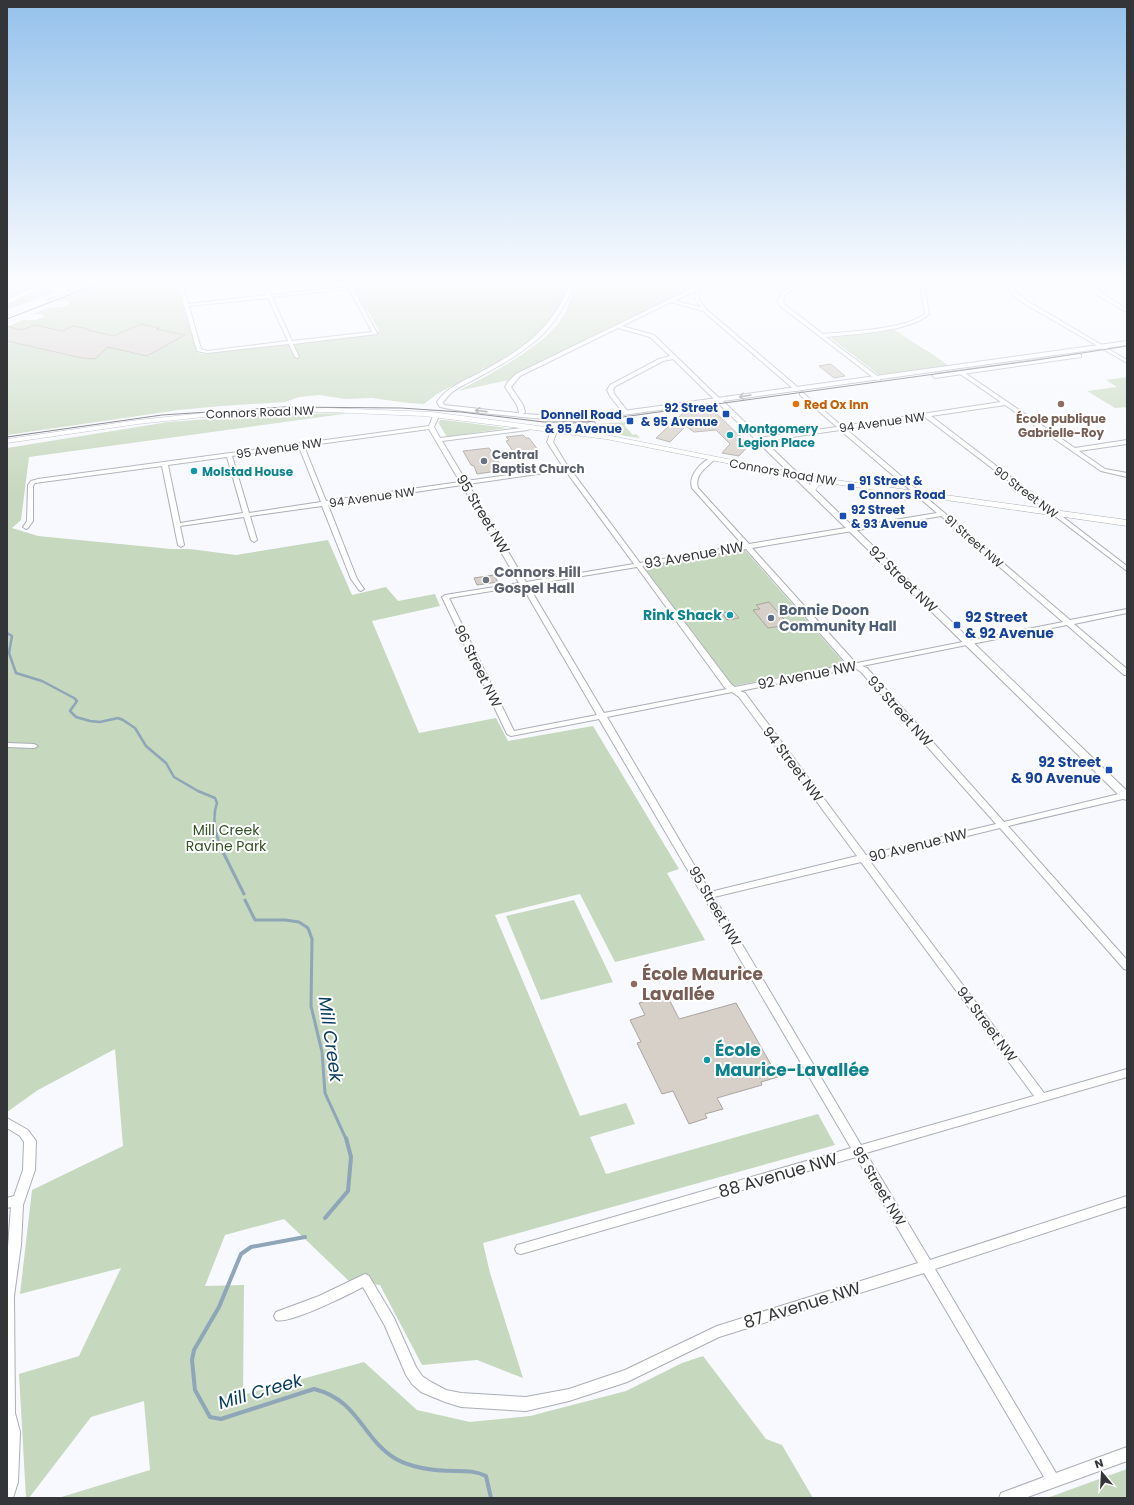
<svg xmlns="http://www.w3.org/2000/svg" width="1134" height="1505" font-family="Poppins,sans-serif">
<rect width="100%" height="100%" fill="#f7f9fe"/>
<g fill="#c6d8bd">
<polygon points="22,284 44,284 7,300 7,288"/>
<polygon points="71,284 91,284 48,301 44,300 64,292"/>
<polygon points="99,284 176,284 197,351 198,353 206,354 377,333 379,330 354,290 356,289 363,289 409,284 567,284 565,296 557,310 545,326 523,345 500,360 437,394 424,404 408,403 372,398 345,399 319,395 299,397 285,402 222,406 179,410 7,435 7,327 23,320 36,320 45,316 38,314 30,315 48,308 68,306 70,303 66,301 83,297 54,302"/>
<path d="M574,284H699L518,373L509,380L458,391C490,374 551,344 566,311C569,306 573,290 574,284Z"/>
<polygon points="47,289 52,290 53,293 7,310 7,304 36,291"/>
<polygon points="893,329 927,351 928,351 949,366 879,375 831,338"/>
<polygon points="1127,377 1127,407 1115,408 1087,391 1117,387 1106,380"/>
<polygon points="350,413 29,457 21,520 12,528 38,536 171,549 190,549 236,555 328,540 352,595 386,587 398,601 435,594 440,606 372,621 419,733 496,718 508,741 593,726 679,869 667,873 705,940 615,962 580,894 495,915 580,1116 626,1103 635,1124 590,1137 606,1174 818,1114 835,1145 483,1243 490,1273 523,1378 477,1360 422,1365 380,1285 350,1282 284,1219 225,1235 205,1286 244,1285 243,1395 364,1362 417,1410 470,1422 530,1416 626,1391 682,1363 703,1356 766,1439 782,1445 813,1498 58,1498 150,1470 144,1401 91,1417 29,1498 26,1498 19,1374 79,1356 121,1268 20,1294 32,1190 123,1146 115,1049 38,1090 7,1112 7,448 168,422 262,415"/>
<polygon points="441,420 445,420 507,428 447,437 438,422"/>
<polygon points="625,422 627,424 624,425 633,435 636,434 640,438 628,436 640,439 592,429 590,428 624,435 591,427 596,424"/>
<polygon points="744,549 845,664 733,686 643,566"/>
<polygon points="574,900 613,982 541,1000 506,916"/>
<polygon points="1127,1469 1127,1498 1047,1498"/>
</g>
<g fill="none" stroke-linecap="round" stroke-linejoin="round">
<path stroke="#8fa5b8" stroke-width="2.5" d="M7,633L12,636L9,653L16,673L42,681L74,698L77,701L70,711L76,717L90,721L100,722L118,718L123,720L135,728L146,746L166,763L174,777L198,791L215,798L217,803C212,816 215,834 221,847"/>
<g stroke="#8fa5b8" stroke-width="3">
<polyline points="220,846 244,894"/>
<polyline points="245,900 255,920 285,920 299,922 308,928 312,939 311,1006 322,1052 325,1093 346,1139"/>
</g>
<g stroke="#8fa5b8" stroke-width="4">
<polyline points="325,1218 348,1191 351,1157 346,1138"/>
<path d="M305,1237L251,1247L241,1254L219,1307L194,1350L192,1360L195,1390L210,1417L221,1419L314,1389C359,1400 362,1439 396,1459C414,1469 436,1471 456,1471C467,1471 476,1471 486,1476L491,1498"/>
</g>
</g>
<g fill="#d7d0c9" stroke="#aba59e">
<polygon points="141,324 159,328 156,329 185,335 147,356 108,347 95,359 82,358 7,341 7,326 21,330 35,325 62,331 73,326 89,329 87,330 114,336"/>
<polygon points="830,364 832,365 845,376 834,378 819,366"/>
<polygon points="709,410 714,413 716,413 749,445 739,456 722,453 730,444 716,430 694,432 686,426 670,442 656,438 682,414"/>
<polygon points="523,435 526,438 529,438 538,450 515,454 506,441 509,440 506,437"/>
<polygon points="489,448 504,470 477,474 474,466 471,465 463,451"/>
<polygon points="494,575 498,582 477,585 474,578"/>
<polygon points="769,602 789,625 768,628 753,610 760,609 756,605"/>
<polygon points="733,611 739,618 727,620 722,613"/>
<polygon points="667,995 679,1019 736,1003 778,1077 761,1082 762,1085 717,1098 723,1109 705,1114 707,1118 689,1124 673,1091 662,1094 637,1043 641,1042 630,1020 645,1015 639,1003"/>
</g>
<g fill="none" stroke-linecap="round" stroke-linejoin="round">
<g stroke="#abaeb6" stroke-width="2">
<g id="minor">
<path d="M178,284H182L188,304L267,295L262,284H266L271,295L347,287L346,284H350L351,286L386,284L353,289L377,333V334L293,344L299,357L297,358L295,357L289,344L207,353L197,351ZM349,289L372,332L292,341L272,297ZM268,298L288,341L207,351L201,349L189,306Z"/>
<path d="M570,284H574C556,331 531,348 488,372C476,379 462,385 451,393L443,402L444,405L518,413L519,412L517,405L505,387L508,382L516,374L701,284H707L700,288L699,299L706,309L801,390L796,391L703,311L671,302L622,326L654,335L720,399V401H716L673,359L663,361L614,387L613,390L615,395L629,413L624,414L610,396L607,390L610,385L659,359L670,356L650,337L618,328L520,376L511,387L523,405L525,412L523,414L557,416L594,414L597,416L596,417C565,423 524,417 492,414C475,412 457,411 440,407L437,402C446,388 463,381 477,374C521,350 550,333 570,284ZM696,290L695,299L701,307L675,301Z"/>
<path d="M796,284H802L785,295L783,301L784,304L823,334C851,331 903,330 925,314L921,290L927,284H932L925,290L929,314C911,332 852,334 826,337L880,378V380L878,381L780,306L778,301L781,293Z"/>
<polygon points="1006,284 1011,284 1017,293 1029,302 1127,360 1127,363 1025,304 1013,295"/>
<polygon points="1087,284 1092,284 1104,295 1127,309 1127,312 1100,297"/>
<path d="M962,371L1075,448L1127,440V444L1079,451L1105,469L1127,473V477L1101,471L1005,405L931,416L1127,566V571L925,417L846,429L1070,620L1127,609V613L1074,624L1127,669V675H1124L1067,625L862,666L867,668L1004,822L1127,792V798L1008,826L1127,960V970L1124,969L1000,828L869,860L1044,1093L1127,1069V1077L866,1153L930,1260L1127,1196V1206L935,1269L1056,1473L1127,1447V1461L1025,1498H999L1001,1493L1044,1477L924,1273L719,1337L627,1382L569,1401L526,1411L461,1407L445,1402L421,1392L412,1384L406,1375L385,1326L363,1287C348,1295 288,1325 276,1320L274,1316L276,1312L319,1296L365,1274L369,1276L394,1318L416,1367L422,1376L431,1382L446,1390L461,1393L526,1397L569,1389L625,1370L717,1326L918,1263L856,1157L521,1254L517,1253L515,1249L517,1245L521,1244L851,1148L599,719L511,736L507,734L442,597L445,595L519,583L462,485L328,505L357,579L364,589L361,591L359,590L351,579L322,506L250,516L257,540L254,542L251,540L244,517L180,526L184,545L181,547L178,545L162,466L35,483L33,486V521L28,528L26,529L23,527L27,521L28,485L31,481L38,479L429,426L433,416L436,414L439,416L434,427L440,438L530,427L531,428L528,430L442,441L466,481L563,467L547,442L551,431L554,429L557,431L553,442L565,462L640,563L743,545L692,488C688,476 701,462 712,457L715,459L714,460C706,468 694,475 698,488L749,544L937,513L840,430L759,442L756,440L759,438L837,427L800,395V393L802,392L842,426L1001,402L960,374L959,373ZM429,429L460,482L326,501L304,446ZM299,447L321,502L249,513L232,456ZM227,457L243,513L180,523L168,465ZM565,470L634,564L526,582L468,484ZM941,516L1063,622L857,663L853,660L752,548ZM746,549L847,664H849L735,687L731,684L642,566ZM637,567L725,688L727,689L604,713L528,585ZM522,586L597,715L514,731L449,598ZM855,668L861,672L996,824L866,855L745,693L740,691ZM732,692L739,697L857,856L710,892L607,717ZM861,862L1034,1096L861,1145L714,897Z"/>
<polygon points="7,743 34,744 38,746 34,748 7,747"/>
<polygon points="7,1118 28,1130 36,1141 35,1170 23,1205 21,1245 14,1296 15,1413 20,1432 18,1482 13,1498 7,1498 7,1260 11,1207 7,1208 7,1198 14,1196 23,1170 24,1142 20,1136 7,1128"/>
</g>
</g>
<g stroke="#abaeb6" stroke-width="2">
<g id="tertiary">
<polygon points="1127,341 1127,345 723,401 1127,791 1127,800 1123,799 717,402 587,420 568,424 556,432 551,431 564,422 587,416"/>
<polygon points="1079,354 1081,355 1081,357 935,378 932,376 935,374"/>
<polygon points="590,422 595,423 591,427 598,433 598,435 594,435 583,427"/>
</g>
</g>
<g stroke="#abaeb6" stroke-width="1">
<g id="secondary">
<polygon points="7,284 19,284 7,288"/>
<polygon points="42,284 51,284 7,304 7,300"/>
<polygon points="327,408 432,412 606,435 828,479 1127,520 1127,526 827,483 818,486 814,492 811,492 807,490 812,482 816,481 606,439 424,416 327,412 213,416 138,424 7,443 7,439 138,420 213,412"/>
</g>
</g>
<use href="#minor" fill="#fff" fill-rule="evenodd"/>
<use href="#tertiary" fill="#fff" fill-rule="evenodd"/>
<use href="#secondary" fill="#fff" fill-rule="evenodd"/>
<g stroke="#56575b" stroke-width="1">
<polyline points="7,319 97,284"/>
<polyline points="7,437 162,415 284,407 401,408 461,412 544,422 586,422 1037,360 1127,346"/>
</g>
</g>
<defs><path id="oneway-shaft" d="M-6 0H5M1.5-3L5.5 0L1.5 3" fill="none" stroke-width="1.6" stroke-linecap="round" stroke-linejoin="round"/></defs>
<g stroke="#9a9a9c">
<use href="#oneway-shaft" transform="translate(745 396) rotate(172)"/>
<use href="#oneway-shaft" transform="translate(481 411) rotate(-174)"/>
</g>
<linearGradient id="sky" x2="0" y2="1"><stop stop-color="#94c1eb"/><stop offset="0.57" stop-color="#fbfcff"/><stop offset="1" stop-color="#fbfcff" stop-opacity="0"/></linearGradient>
<rect width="1134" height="495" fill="url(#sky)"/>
<circle fill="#e8710a" stroke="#fff" stroke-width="1.5" cx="796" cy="404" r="4"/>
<g fill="#8d6e63" stroke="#fff" stroke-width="1.5">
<circle cx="1061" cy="404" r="4"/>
<circle cx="634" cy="984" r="4"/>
</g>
<g fill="#1a4fb4" stroke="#fff" stroke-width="1.5">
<rect x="722" y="410" width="8" height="8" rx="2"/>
<rect x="626" y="417" width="8" height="8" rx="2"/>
<rect x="847" y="483" width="8" height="8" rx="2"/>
<rect x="839" y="512" width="8" height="8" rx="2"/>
<rect x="953" y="621" width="8" height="8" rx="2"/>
<rect x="1105" y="766" width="8" height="8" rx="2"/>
</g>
<g fill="#0f9aa8" stroke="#fff" stroke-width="1.5">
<circle cx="730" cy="435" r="4"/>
<circle cx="194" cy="471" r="4"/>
<circle cx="730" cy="615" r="4"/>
<circle cx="707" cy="1060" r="4"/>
</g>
<g fill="#6b7280" stroke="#fff" stroke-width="1.5">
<circle cx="484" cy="461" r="4"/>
<circle cx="486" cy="580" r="4"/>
</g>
<circle fill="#5c6f8a" stroke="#fff" stroke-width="1.5" cx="771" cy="618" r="4"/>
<g text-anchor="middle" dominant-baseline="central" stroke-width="4" stroke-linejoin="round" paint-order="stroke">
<g font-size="12" font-weight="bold" fill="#c56008" stroke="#fff" text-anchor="start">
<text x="804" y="404">Red Ox Inn</text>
</g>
<g font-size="12" font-weight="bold" fill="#164399" stroke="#fff" text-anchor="end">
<text x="718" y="407">92 Street<tspan x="718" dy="14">&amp; 95 Avenue</tspan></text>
<text x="622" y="414">Donnell Road<tspan x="622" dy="14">&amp; 95 Avenue</tspan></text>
<text x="859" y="480" text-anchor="start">91 Street &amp;<tspan x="859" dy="14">Connors Road</tspan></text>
<text x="851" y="509" text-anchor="start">92 Street<tspan x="851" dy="14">&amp; 93 Avenue</tspan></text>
</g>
<g font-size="12" fill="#343539" stroke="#fff">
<text transform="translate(260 412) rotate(-2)">Connors Road NW</text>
<text transform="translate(882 422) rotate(-8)">94 Avenue NW</text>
<text transform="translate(279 448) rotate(-8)">95 Avenue NW</text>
<text transform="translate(783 472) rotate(10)">Connors Road NW</text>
<text transform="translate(1026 492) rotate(37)">90 Street NW</text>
<text transform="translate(372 497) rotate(-8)">94 Avenue NW</text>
<text transform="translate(974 541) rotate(41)">91 Street NW</text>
</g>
<g font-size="12" font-weight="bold" fill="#785e54" stroke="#fff">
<text x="1061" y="418">École publique<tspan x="1061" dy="14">Gabrielle-Roy</tspan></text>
</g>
<g font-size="12" font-weight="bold" fill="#0d838f" stroke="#fff" text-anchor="start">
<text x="738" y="428">Montgomery<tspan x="738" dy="14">Legion Place</tspan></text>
<text x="202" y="471">Molstad House</text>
</g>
<g font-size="12" font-weight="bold" fill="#5b616d" stroke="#fff" text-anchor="start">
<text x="492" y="454">Central<tspan x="492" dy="14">Baptist Church</tspan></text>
</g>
<g font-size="14" fill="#343539" stroke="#fff">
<text transform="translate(483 514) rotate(59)">95 Street NW</text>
<text transform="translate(694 555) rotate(-10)">93 Avenue NW</text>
<text transform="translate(903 579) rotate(44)">92 Street NW</text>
<text transform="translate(478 666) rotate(64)">96 Street NW</text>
<text transform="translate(807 675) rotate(-11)">92 Avenue NW</text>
<text transform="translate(900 711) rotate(48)">93 Street NW</text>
<text transform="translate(793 764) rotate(53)">94 Street NW</text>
<text transform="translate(918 845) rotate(-14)">90 Avenue NW</text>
<text transform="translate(715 906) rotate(60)">95 Street NW</text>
<text transform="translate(987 1024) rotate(53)">94 Street NW</text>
<text transform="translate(879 1186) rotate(59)">95 Street NW</text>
</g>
<g font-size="14" font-weight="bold" fill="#5b616d" stroke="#fff" text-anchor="start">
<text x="494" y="572">Connors Hill<tspan x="494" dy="16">Gospel Hall</tspan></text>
</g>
<g font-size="14" font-weight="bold" fill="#4e5e75" stroke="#fff" text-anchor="start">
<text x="779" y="610">Bonnie Doon<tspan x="779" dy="16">Community Hall</tspan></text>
</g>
<g font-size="14" font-weight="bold" fill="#0d838f" stroke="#fff" text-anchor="end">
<text x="722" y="615">Rink Shack</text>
</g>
<g font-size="14" font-weight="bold" fill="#164399" stroke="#fff" text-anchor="start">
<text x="965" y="617">92 Street<tspan x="965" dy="16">&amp; 92 Avenue</tspan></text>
<text x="1101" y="762" text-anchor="end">92 Street<tspan x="1101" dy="16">&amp; 90 Avenue</tspan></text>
</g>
<g font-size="14" fill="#335123" stroke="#fff">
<text x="226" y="830">Mill Creek<tspan x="226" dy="16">Ravine Park</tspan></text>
</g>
<g font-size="17" font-weight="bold" fill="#785e54" stroke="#fff" text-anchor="start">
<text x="642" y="974">École Maurice<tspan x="642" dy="20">Lavallée</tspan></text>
</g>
<g font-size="17" font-weight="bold" fill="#0d838f" stroke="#fff" text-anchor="start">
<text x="715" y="1050">École<tspan x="715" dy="20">Maurice-Lavallée</tspan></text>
</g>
<g font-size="17" fill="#343539" stroke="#fff">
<text transform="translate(778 1175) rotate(-16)">88 Avenue NW</text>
<text transform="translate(802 1305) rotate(-17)">87 Avenue NW</text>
</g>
<g font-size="18" font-style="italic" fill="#063a5c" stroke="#fff">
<text transform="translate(331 1039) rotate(82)">Mill Creek</text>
<text transform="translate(260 1391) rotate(-16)">Mill Creek</text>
</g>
</g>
<rect width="1134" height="1505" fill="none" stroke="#343539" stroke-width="16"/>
<g transform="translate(1102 1473) rotate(342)" stroke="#ffffff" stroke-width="3" paint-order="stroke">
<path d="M0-3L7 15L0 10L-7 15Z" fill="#343539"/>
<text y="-6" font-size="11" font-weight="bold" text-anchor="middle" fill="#343539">N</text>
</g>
</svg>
